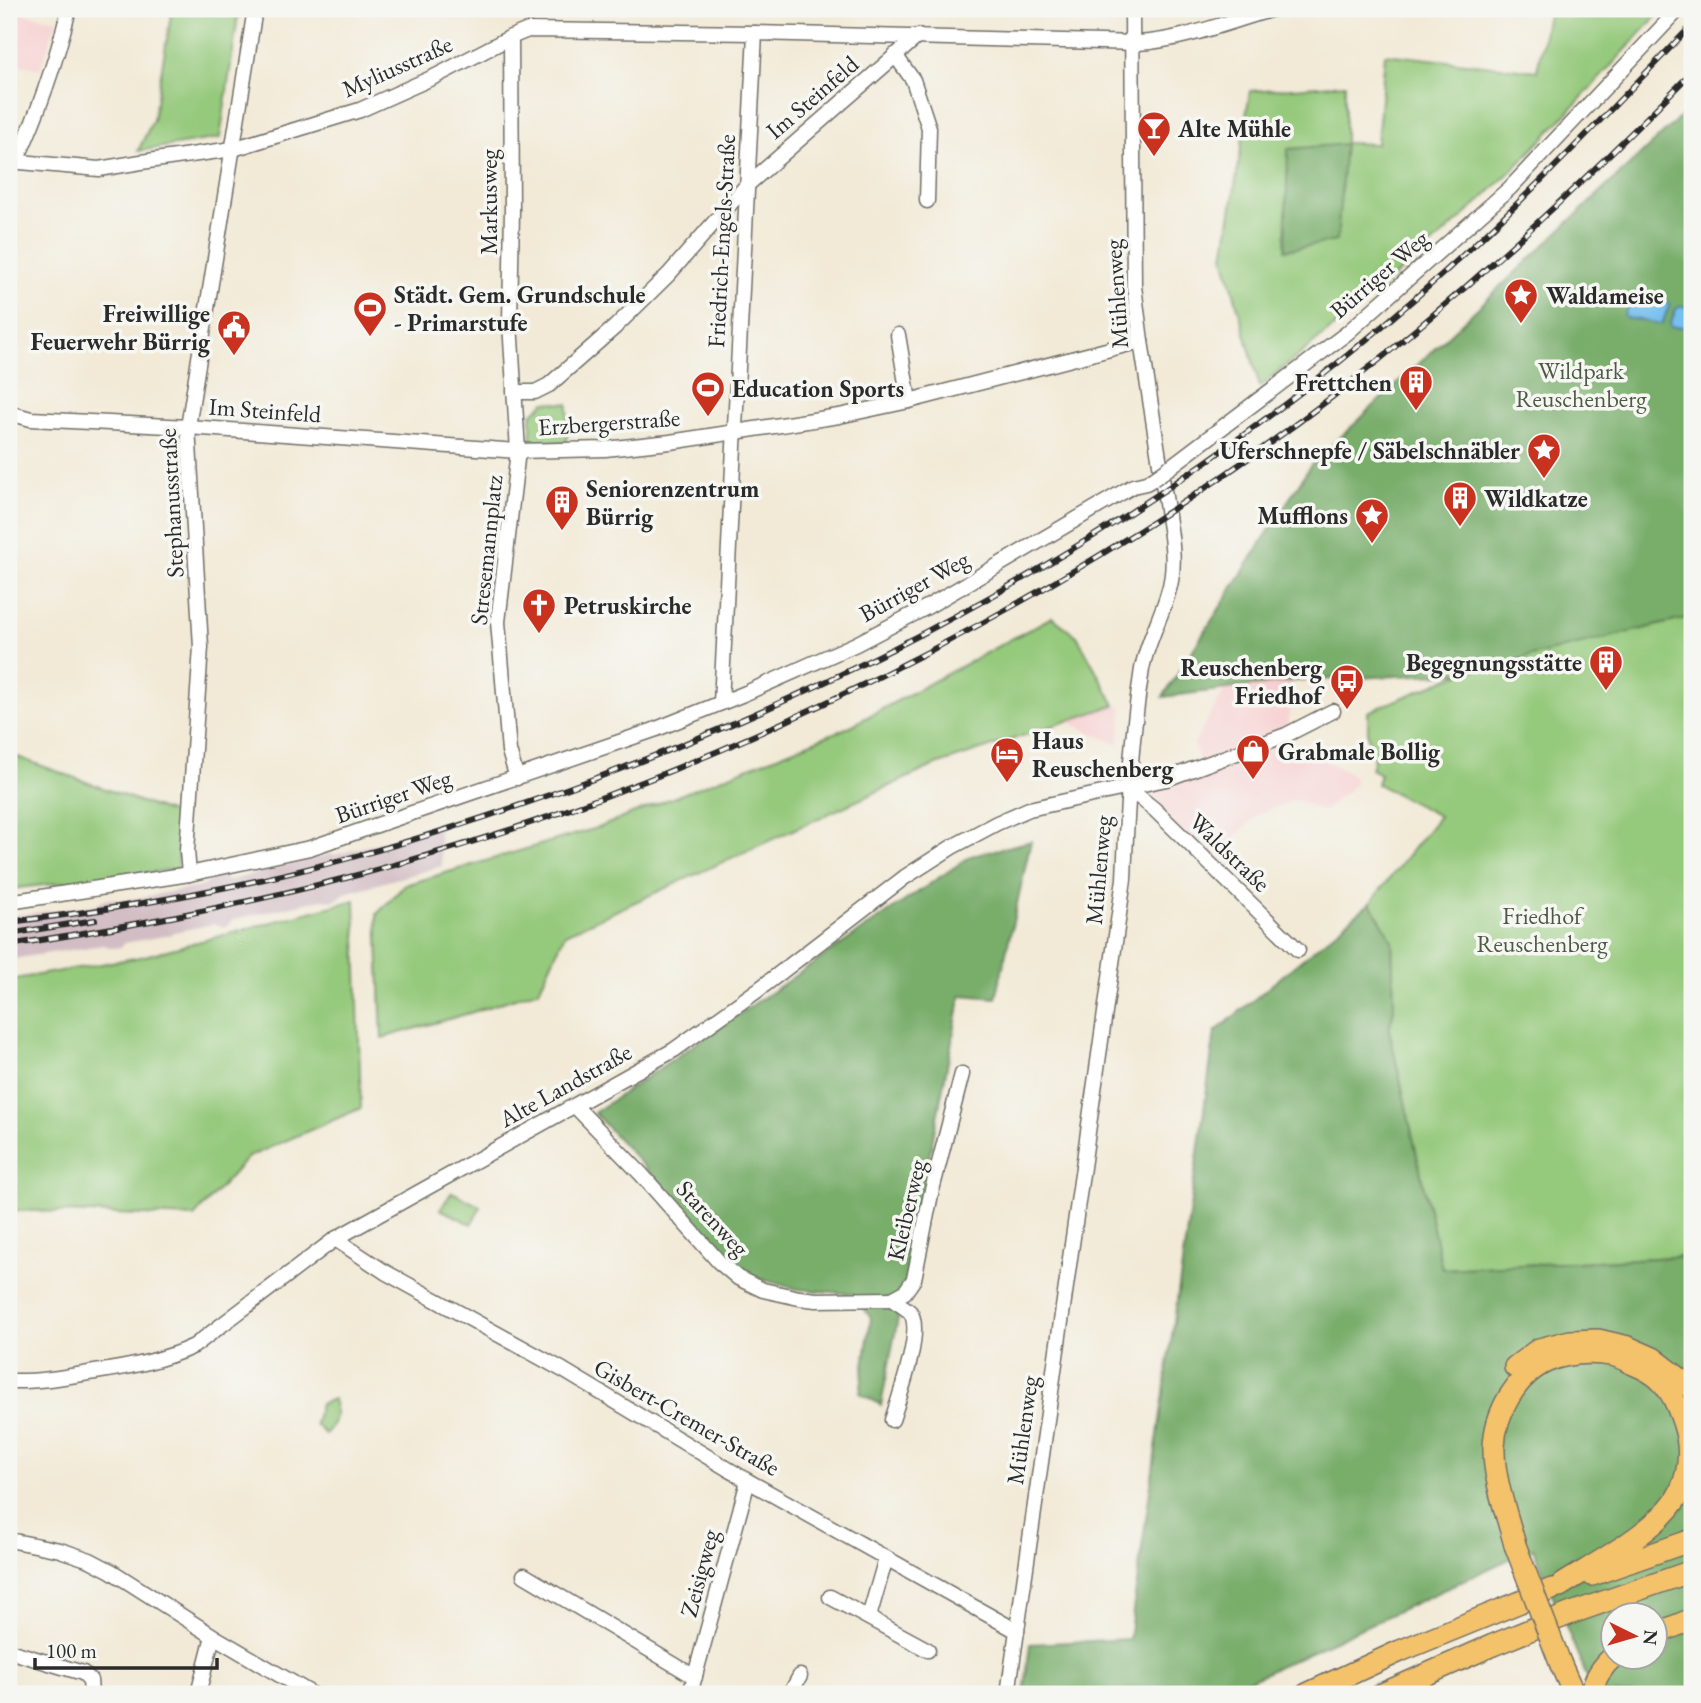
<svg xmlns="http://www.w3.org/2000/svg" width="1701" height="1703" font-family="'EB Garamond',serif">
<rect width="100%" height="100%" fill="#f6f6f2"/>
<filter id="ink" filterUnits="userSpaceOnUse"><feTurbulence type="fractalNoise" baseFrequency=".0143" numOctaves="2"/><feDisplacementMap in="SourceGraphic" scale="14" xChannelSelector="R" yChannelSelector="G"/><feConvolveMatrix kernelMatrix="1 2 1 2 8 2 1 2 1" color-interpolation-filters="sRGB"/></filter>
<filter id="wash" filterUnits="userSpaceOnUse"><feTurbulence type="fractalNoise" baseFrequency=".00686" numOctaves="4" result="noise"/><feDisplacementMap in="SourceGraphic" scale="28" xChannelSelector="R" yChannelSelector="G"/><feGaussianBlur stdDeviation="1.57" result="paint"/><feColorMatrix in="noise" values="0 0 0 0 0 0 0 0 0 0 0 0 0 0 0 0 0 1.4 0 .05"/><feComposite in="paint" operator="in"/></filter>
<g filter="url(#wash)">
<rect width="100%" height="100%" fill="#f2ead7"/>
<g fill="#f7cfd0">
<polygon points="9,11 57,20 40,69 9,62"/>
<polygon points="1291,681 1288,740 1354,776 1355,784 1324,811 1294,800 1258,814 1210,861 1146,796 1203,773 1194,744 1225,689"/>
<polygon points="1115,705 1123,708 1118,745 1066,721"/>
</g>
<polygon fill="#d2bdc5" points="438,826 442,866 345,893 338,899 332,901 323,899 235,919 228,925 223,927 214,924 174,932 170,935 125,943 121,947 113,948 103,945 18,958 9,964 9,915 12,916 97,905 104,900 113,899 120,901 204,886 213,876 220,875 228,881 329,854 335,855"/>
<g fill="#95c97b" stroke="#607a53" stroke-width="2">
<polygon points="172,9 239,9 220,138 138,151 153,120"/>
<path d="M1549,9H1663C1614,62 1566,117 1514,168C1435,247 1347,316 1260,387L1224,257L1250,91L1345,84V143L1377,144L1385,54L1537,71Z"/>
<polygon points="545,402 568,404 567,443 531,441 531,415"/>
<polygon points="1691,616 1692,617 1692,1256 1442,1269 1389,1029 1394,1009 1392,940 1370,903 1439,816 1377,784 1380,774 1371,769 1374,759 1368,738 1368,712 1462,673"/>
<polygon points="1052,617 1077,636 1115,705 933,766 565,934 539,990 470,1013 382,1038 377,914 405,885 600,827 849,727"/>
<polygon points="9,754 177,815 178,869 9,889"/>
<polygon points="355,900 361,1108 248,1157 194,1217 9,1210 9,980 141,957"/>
<polygon points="452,1192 481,1207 471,1224 440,1209"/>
<path d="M333,1399C337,1413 336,1424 325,1434L315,1424L320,1404Z"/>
</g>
<g fill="#78ad6b" stroke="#526c4b" stroke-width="2" fill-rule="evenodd">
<polygon points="1692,106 1692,617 1462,673 1291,681 1163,697 1311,465"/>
<polygon points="1345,144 1337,241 1285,250 1288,149"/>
<polygon points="1031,841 996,998 961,995 881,1405 860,1393 871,1318 853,1294 796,1289 744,1274 594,1113 971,856"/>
<path d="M1370,903L1392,940L1394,1009L1389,1030L1442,1269L1692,1256V1694H1594L1533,1548L1220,1694H1024L1030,1644L1129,1639L1215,1032ZM1614,1616H1656V1658H1614Z"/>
</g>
<g fill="#76bfef" stroke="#50758d" stroke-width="2">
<polygon points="1636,293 1669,303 1669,306 1662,324 1627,318 1624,316 1631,295"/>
<polygon points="1681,306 1692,308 1692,327 1671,327 1670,324 1676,309"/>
</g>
</g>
<g filter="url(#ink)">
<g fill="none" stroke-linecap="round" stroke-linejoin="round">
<g stroke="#716e67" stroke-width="17">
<g id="minor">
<polyline points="511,37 512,210 510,323 518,451 498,622 509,751 517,778"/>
<polyline points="895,55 913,80 929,128 927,201"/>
<path d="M9,161L99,169L141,162L233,149L360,110L436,76L511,37L528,30L755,33L1138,43C1184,40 1228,22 1273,9"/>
<path d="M16,161C39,112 56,61 69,9"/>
<polyline points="898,335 909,401"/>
<polyline points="514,392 535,392 549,385 615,327 669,274 746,186 918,36"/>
<polyline points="9,413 31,419 188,427 518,451 605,449 670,442 839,416 909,401 1141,341"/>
<polyline points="1170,467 1347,333 1510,188 1679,9"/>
<polyline points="721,703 755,33"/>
<polyline points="1128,788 1154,809 1298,950"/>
<polyline points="189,874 187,851 201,647 188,427 255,9"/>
<polyline points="9,902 189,874 310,848 654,730 746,693 856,644 927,607 1133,486 1146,483 1153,479"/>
<polyline points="575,1106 642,1175 719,1262 738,1278 763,1290 799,1298 816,1300 892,1299"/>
<polyline points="335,1239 385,1272 563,1370 748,1481 1017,1631"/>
<path d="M9,1381C38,1382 66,1377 95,1372C129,1367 162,1361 194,1346L335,1239L674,1050L758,990L905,877L952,847L997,823L1029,809L1166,779L1286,735L1333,711"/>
<path d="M892,1420C899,1398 924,1329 910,1312C905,1307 897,1303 892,1299L905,1292L914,1279L931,1194L962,1074"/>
<polyline points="9,1540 60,1550 90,1560 111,1571 213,1636 312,1694"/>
<polyline points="524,1575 695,1677"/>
<polyline points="830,1597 928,1650"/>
<polyline points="869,1617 886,1558"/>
<polyline points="9,1651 83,1673 90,1680 91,1694"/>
<polyline points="198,1694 213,1636"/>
<polyline points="690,1694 748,1481"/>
<polyline points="790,1694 800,1676"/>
<path d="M1008,1694L1124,879C1127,808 1131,739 1142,669C1147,642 1161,618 1168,593C1175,571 1173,550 1170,529L1141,341L1134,286L1132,9"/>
</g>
</g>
<g stroke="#716e67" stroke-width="24">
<g id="highway">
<polyline points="1515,1367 1539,1349 1570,1341 1598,1340 1628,1347 1653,1358 1692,1388"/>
<path d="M1515,1545C1507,1515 1493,1478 1494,1447C1495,1413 1516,1375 1548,1361C1568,1353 1591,1352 1611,1355C1618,1356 1625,1360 1631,1363C1641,1367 1655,1374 1662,1382C1672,1392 1680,1412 1684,1425C1691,1447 1690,1470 1680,1492C1662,1529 1594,1564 1560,1586"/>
<polyline points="1592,1575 1692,1540"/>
<polyline points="1656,1634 1692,1619"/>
<polyline points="1561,1665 1574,1694"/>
<polyline points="1307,1694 1400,1651 1552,1589"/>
<polyline points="1382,1694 1493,1645 1569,1614 1692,1571"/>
<path d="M1590,1694C1595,1679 1601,1667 1614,1656"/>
</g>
</g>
<use href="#minor" stroke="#fff" stroke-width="14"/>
<use href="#highway" stroke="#f3c26a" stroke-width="21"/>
<g stroke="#2b2b2b" stroke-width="6">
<g id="rail">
<path d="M9,922C77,914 145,904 212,890C347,864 478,822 607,774C901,664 1176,507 1413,300C1512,214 1602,119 1692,25"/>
<polyline points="9,934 95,920"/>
<path d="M9,945C140,925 270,900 398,864C545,823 688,768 825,703C1004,618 1175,517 1332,397C1460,298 1579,188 1692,72"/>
</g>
</g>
<use href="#rail" stroke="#f6f6f2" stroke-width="3.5" stroke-dasharray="10" stroke-linecap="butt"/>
<g stroke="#716e67" stroke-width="17" stroke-linecap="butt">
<polyline id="minor-bridge" points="1153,479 1170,467"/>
</g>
<g stroke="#716e67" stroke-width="24" stroke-linecap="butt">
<polyline id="highway-bridge" points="1515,1545 1561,1665"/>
</g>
<use href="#minor-bridge" stroke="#fff" stroke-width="14"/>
<use href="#highway-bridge" stroke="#f3c26a" stroke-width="21"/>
</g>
</g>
<defs>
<g id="bar-pin" transform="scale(1.75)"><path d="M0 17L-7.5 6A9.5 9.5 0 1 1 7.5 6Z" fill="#c8321e" stroke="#f6f6f2"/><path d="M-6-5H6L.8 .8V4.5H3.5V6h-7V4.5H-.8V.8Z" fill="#fff"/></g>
<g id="sight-pin" transform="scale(1.75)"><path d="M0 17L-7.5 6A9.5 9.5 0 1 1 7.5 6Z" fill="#c8321e" stroke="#f6f6f2"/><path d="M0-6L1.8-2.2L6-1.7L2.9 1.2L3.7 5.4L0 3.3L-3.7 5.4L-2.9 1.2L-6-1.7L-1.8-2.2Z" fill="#fff"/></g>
<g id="stadium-pin" transform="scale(1.75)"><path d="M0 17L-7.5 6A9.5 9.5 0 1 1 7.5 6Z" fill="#c8321e" stroke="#f6f6f2"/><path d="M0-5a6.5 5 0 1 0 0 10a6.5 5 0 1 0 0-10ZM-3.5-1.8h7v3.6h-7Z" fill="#fff"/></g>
<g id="civic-pin" transform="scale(1.75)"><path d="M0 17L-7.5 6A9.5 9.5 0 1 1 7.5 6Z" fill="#c8321e" stroke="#f6f6f2"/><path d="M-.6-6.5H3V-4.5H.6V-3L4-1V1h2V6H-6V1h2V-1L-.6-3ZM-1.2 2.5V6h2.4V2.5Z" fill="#fff"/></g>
<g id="building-pin" transform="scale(1.75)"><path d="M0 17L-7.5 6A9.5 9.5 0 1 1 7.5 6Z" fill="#c8321e" stroke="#f6f6f2"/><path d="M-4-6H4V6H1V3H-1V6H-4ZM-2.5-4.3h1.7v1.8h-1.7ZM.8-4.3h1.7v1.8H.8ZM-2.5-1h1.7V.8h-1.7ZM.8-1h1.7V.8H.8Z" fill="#fff"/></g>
<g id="church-pin" transform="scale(1.75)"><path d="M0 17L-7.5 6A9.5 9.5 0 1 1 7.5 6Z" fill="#c8321e" stroke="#f6f6f2"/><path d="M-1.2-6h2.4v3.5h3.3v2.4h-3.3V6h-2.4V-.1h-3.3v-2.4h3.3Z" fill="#fff"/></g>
<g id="bus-pin" transform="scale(1.75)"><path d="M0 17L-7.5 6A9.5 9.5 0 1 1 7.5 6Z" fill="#c8321e" stroke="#f6f6f2"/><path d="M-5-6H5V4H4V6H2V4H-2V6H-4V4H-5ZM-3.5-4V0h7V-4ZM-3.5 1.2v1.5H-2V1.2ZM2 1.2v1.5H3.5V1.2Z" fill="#fff"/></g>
<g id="shop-pin" transform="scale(1.75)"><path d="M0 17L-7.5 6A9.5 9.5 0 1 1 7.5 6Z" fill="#c8321e" stroke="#f6f6f2"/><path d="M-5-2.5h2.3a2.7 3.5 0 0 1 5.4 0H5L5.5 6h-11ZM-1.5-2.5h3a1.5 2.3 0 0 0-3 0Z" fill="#fff"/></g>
<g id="hotel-pin" transform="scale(1.75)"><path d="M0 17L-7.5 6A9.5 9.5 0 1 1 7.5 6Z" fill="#c8321e" stroke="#f6f6f2"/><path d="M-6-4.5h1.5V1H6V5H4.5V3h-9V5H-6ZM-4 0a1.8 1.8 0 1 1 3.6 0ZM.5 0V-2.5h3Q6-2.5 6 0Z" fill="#fff"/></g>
</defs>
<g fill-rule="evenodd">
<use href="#bar-pin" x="1154" y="128"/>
<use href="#sight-pin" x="1521" y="295"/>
<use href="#stadium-pin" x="370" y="308"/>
<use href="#civic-pin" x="234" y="327"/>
<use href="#building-pin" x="1416" y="382"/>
<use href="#stadium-pin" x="708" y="388"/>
<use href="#sight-pin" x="1544" y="450"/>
<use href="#building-pin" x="1460" y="498"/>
<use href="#building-pin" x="562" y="502"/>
<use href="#sight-pin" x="1372" y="515"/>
<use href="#church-pin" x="539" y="605"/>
<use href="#building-pin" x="1606" y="662"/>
<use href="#bus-pin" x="1347" y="681"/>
<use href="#shop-pin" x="1253" y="751"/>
<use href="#hotel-pin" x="1007" y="754"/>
</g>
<g text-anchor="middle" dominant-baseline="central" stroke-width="7" stroke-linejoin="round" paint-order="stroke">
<g font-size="24" fill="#2b2b2b" stroke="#f6f6f2">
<text transform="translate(397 66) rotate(-24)">Myliusstraße</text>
<text transform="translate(812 97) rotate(-41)">Im Steinfeld</text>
<text transform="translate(488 202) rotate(-90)">Markusweg</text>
<text transform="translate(721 241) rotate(-87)">Friedrich-Engels-Straße</text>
<text transform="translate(1379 274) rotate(-41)">Bürriger Weg</text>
<text transform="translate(1116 294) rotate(-94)">Mühlenweg</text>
<text transform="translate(265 410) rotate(4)">Im Steinfeld</text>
<text transform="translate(609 422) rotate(-4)">Erzbergerstraße</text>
<text transform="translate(171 503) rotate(-93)">Stephanusstraße</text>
<text transform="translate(486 550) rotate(-84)">Stresemannplatz</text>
<text transform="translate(914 586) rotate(-29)">Bürriger Weg</text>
<text transform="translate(393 796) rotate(-19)">Bürriger Weg</text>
<text transform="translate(1230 852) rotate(44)">Waldstraße</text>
<text transform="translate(1098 870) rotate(-85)">Mühlenweg</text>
<text transform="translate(565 1085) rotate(-29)">Alte Landstraße</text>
<text transform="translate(906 1210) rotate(-77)">Kleiberweg</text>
<text transform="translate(713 1218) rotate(47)">Starenweg</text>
<text transform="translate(687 1417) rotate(30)">Gisbert-Cremer-Straße</text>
<text transform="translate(1022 1430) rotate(-82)">Mühlenweg</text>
<text transform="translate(699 1573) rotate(-75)">Zeisigweg</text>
</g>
<g font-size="24" font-weight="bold" fill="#2b2b2b" stroke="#f6f6f2" text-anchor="start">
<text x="1178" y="128">Alte Mühle</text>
<text x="394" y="294">Städt. Gem. Grundschule<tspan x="394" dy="28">- Primarstufe</tspan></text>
<text x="1546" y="295">Waldameise</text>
<text x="210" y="313" text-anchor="end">Freiwillige<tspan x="210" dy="28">Feuerwehr Bürrig</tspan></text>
<text x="1392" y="382" text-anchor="end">Frettchen</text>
<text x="732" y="388">Education Sports</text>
<text x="1520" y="450" text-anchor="end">Uferschnepfe / Säbelschnäbler</text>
<text x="586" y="488">Seniorenzentrum<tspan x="586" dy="28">Bürrig</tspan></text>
<text x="1484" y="498">Wildkatze</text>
<text x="1348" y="515" text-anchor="end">Mufflons</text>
<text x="564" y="605">Petruskirche</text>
<text x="1582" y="662" text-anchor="end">Begegnungsstätte</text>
<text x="1322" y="667" text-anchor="end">Reuschenberg<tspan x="1322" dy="28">Friedhof</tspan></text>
<text x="1032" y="740">Haus<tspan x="1032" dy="28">Reuschenberg</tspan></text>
<text x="1278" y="751">Grabmale Bollig</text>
</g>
<g font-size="24" fill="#4b5a43" stroke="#f6f6f2">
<text x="1581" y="370">Wildpark<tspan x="1581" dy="28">Reuschenberg</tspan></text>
<text x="1542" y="915">Friedhof<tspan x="1542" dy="28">Reuschenberg</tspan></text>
</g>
</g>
<rect width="1701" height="1703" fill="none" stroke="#f6f6f2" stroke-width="35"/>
<g transform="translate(1634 1636) rotate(95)"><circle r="33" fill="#f6f6f2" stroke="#a5a5a2" stroke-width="2"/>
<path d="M0-5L12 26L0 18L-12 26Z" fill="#c8321e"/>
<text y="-10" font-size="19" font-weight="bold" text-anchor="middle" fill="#2b2b2b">N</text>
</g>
<path d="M35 1658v10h182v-10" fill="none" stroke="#2b2b2b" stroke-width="3.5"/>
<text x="46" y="1658" font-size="21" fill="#2b2b2b" stroke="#f6f6f2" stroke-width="5" paint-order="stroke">100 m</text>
</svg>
